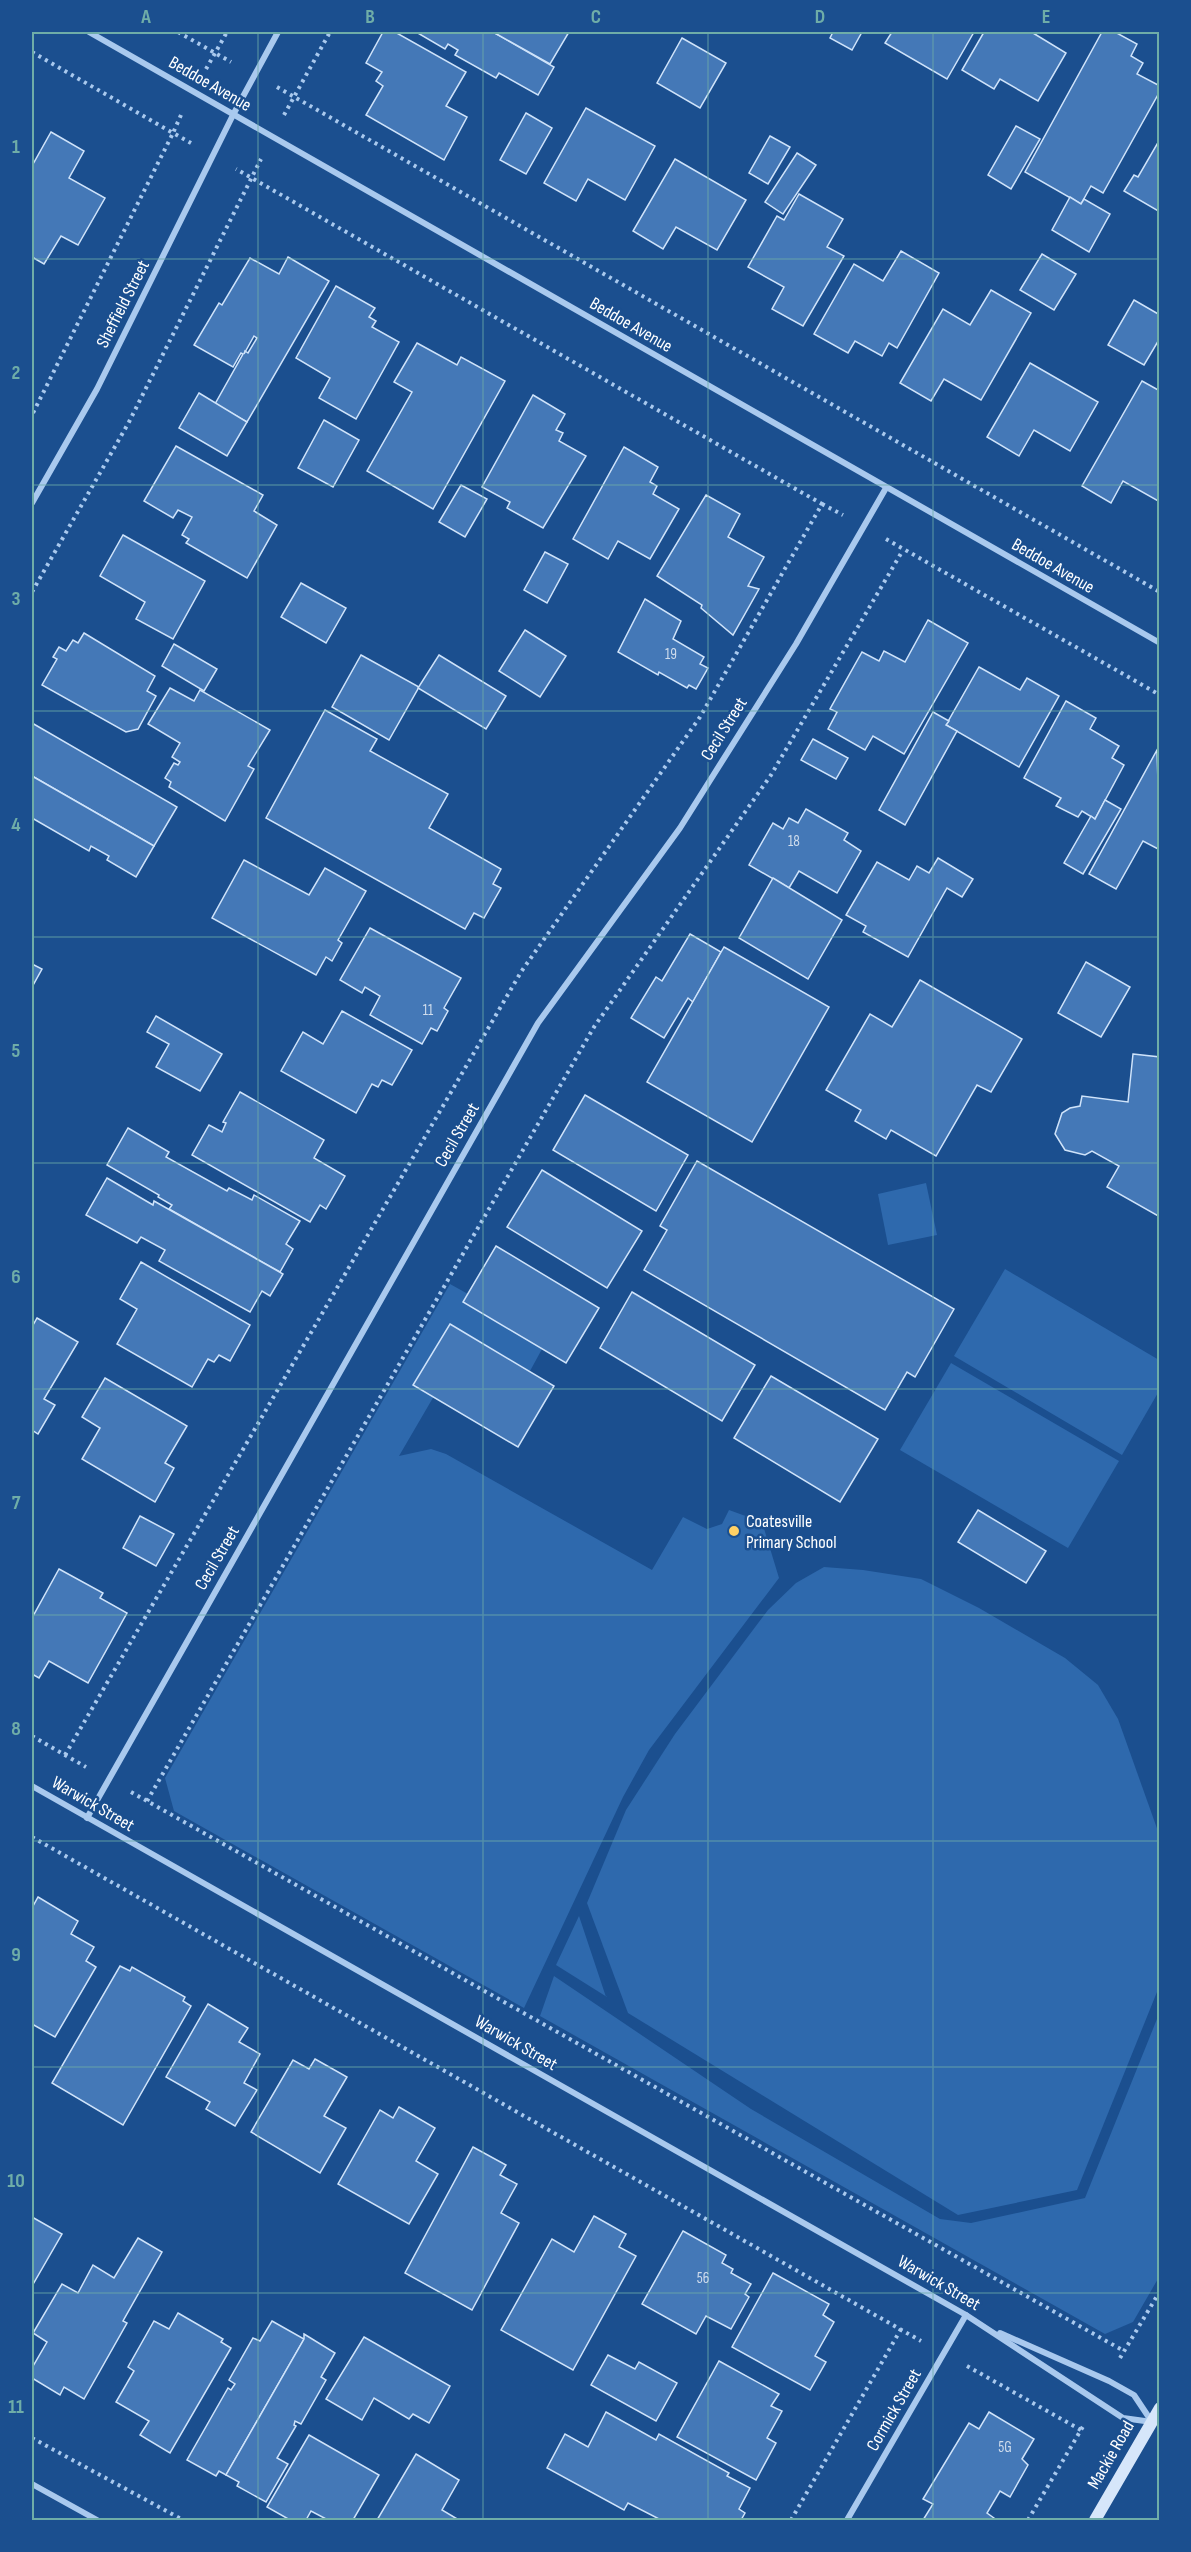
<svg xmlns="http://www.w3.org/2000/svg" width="1191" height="2552" font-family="'Sofia Sans Condensed',sans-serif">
<rect width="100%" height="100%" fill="#1b4f8f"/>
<g fill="#2e69ad">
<polygon points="926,1183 937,1235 888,1245 878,1194"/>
<polygon points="1005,1269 1159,1360 1159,1391 1122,1455 954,1356"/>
<polygon points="450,1284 468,1294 463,1302 542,1349 530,1371 450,1324 413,1384 434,1396 399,1456 431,1449 446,1454 652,1570 683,1517 707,1529 722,1524 729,1510 762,1522 779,1578 649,1750 623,1797 524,2008 174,1811 165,1778"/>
<polygon points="951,1363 1119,1461 1068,1548 900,1450"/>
<polygon points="824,1567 863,1570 921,1579 979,1608 1065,1658 1098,1685 1118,1719 1159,1834 1159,1987 1077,2190 958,2215 628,2013 587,1903 626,1810 675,1734 768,1610 796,1583"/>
<polygon points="579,1916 606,1997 607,1997 556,1965"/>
<polygon points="554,1976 751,2109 940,2219 971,2223 1085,2198 1159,2014 1159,2277 1133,2322 1105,2334 540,2016"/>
</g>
<g fill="#4478b7" stroke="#cfe3fa" stroke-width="1.5" fill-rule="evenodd">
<polygon points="383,32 395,32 466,72 446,106 467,117 444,160 366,115 383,86 376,81 382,72 366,63"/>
<polygon points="416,32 493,32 554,67 538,95 499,73 496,78 455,55 458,50 448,44 445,49"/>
<polygon points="493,32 569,32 550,64"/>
<polygon points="833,32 862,32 852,50 830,38"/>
<polygon points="892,32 974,32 947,79 885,43"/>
<polygon points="984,32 1034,32 1033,33 1066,53 1038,101 1000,79 994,89 962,70"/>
<polygon points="1102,32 1115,32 1137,44 1131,56 1143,63 1137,74 1160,86 1160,91 1103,193 1091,186 1081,204 1025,172"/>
<polygon points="682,38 726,63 700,108 657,83"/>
<polygon points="586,108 655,146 625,200 588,179 576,201 544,183"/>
<polygon points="526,113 552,128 526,174 500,160"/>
<polygon points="1016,126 1040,139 1011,189 988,175"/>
<polygon points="51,132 84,151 69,178 105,198 78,245 61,236 44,264 32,257 32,166"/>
<polygon points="770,136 790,147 768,184 749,173"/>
<polygon points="1160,139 1160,212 1124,191 1134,175 1138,177"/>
<polygon points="797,153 816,165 783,214 765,202"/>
<polygon points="675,159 746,200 717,250 676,227 663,249 633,231"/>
<polygon points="799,194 843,219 827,247 844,256 803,326 772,309 784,287 748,267 777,216 784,220"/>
<polygon points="1070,197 1081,204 1084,199 1110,214 1089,252 1052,230"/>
<polygon points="901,251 939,273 897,348 889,343 882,356 855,341 848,353 814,334 854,264 883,281"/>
<polygon points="1042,254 1076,274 1054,310 1020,290"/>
<path d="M288,257L329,281L247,422L215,404L243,354L241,353L233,367L194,345L219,303L222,305L250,258L279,274ZM254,336L257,338L248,353L245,351L244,354Z"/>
<polygon points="336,286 375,308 369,317 376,321 372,327 399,342 356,419 319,398 330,378 296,358"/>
<polygon points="991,290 1031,313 981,400 944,379 931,401 900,383 943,309 970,325"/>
<polygon points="1134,300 1160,315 1160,338 1144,365 1108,345"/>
<polygon points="417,343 457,365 461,357 505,381 433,509 367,471 412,392 394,382"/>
<polygon points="1030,363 1098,402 1070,451 1034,430 1019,456 987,437"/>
<polygon points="1142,381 1160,391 1160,502 1123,481 1111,503 1082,486"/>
<polygon points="199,393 247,422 227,456 179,428"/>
<polygon points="533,395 565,414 556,430 563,433 559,441 586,456 543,528 507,508 510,502 482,487"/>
<polygon points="324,420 359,440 333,487 298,468"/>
<polygon points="176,446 263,495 254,511 277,525 247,578 186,543 189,539 182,535 192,517 178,510 173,518 144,501"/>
<polygon points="624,447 658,467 650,482 657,486 653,494 679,509 650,559 618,541 608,559 573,539"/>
<polygon points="461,485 487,499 465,537 439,522"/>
<polygon points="706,495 740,514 728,537 764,557 748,586 759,589 733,635 701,608 702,605 657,576"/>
<polygon points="123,535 205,581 173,639 136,619 145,602 100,576"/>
<polygon points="545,552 568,564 547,603 524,590"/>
<polygon points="301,583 346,608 326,643 281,617"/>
<polygon points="645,599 681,621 673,639 704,657 700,664 708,668 696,689 689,685 687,688 659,672 658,675 618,652"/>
<polygon points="928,620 968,643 904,754 873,736 865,750 828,729 837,712 830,709 862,652 879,661 884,651 905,662"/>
<polygon points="525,630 566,656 540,697 499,671"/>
<polygon points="84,633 155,676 147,691 156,696 138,729 126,732 42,685 57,659 53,657 59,647 66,651 73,640 78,643"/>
<polygon points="174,644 217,669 204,691 162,666"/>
<polygon points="361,655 419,687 389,740 332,707"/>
<polygon points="439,655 506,696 486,729 418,688"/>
<polygon points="979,667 1020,690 1027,678 1059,696 1019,767 946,725"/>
<polygon points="170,688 194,701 200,690 270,730 248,766 254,769 225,821 169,787 171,782 165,778 174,763 178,765 180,762 172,757 180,743 148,724"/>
<polygon points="1066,701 1096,718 1090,729 1119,746 1112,758 1124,765 1095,819 1082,811 1078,817 1056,806 1061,798 1024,778"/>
<polygon points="325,710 377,739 370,751 448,794 429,828 501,869 493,884 501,888 484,918 474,913 465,929 266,818"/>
<polygon points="933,712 949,721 946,725 957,731 905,825 879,810"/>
<polygon points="32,723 177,807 154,846 32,776"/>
<polygon points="813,739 848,758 836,779 801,760"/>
<polygon points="1157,750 1160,850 1143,841 1116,889 1089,874"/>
<polygon points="32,776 154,846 136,877 107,860 109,856 91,846 89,851 32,818"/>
<polygon points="1105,800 1121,809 1083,874 1064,863 1091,816 1095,819"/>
<polygon points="806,809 848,833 844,840 861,851 837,893 799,871 789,888 749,865 773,823 783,829 789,818 798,823"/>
<polygon points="938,858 973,879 962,897 947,888 908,957 863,932 866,926 846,915 877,862 909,880 917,866 929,873"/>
<polygon points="244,860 309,895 325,868 366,891 338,940 342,943 332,961 326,957 316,975 212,918"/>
<polygon points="773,878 842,920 808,979 739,938"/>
<polygon points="370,928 461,978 444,1008 448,1011 437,1031 431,1028 422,1044 370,1015 380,996 365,987 362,993 340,980"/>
<polygon points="690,934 721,952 693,1002 688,998 664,1038 631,1018 656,977 662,981"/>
<polygon points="724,947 829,1007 752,1142 647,1082"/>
<polygon points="1086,962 1130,987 1101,1037 1058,1013"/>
<polygon points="32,964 42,969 32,987"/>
<polygon points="920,980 1022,1039 991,1092 977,1085 936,1156 891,1130 886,1139 855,1121 861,1110 826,1090 870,1014 892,1027"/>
<polygon points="342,1011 412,1050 392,1085 382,1080 378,1087 372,1084 356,1113 281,1071 303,1032 323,1044"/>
<polygon points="156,1016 222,1054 200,1091 156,1067 169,1044 147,1032"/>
<polygon points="1133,1054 1160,1057 1160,1217 1107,1187 1119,1166 1092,1151 1085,1155 1065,1150 1055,1134 1062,1113 1070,1108 1080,1106 1082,1096 1128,1102"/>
<polygon points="240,1092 324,1140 314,1158 345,1176 326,1209 320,1205 310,1222 192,1155 209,1125 222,1132 226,1123 223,1122"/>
<polygon points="585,1095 688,1155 656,1211 553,1150"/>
<polygon points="128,1128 169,1152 166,1157 227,1191 229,1188 252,1200 254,1195 300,1221 286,1244 293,1249 280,1272 169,1209 172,1205 158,1197 159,1195 107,1165"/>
<polygon points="697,1161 954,1309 915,1377 907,1372 885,1410 644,1270 667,1230 660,1226"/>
<polygon points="542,1170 642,1231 607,1288 507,1227"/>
<polygon points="107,1178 153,1205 154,1201 283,1274 270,1296 262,1291 250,1312 159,1261 165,1250 141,1237 137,1243 86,1215"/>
<polygon points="496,1246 599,1308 566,1363 463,1302"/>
<polygon points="141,1262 250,1325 230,1361 219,1355 214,1362 208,1359 192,1387 117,1344 137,1309 120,1299"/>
<polygon points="632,1292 755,1365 722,1421 600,1348"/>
<polygon points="37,1318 78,1342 44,1399 55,1405 38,1434 32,1430 32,1327"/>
<polygon points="450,1324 554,1386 518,1447 413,1385"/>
<polygon points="771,1376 878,1439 840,1502 734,1438"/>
<polygon points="105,1378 187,1426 165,1463 174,1468 155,1502 82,1459 100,1428 82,1417"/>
<polygon points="978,1510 1046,1551 1026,1583 958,1542"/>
<polygon points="140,1516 174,1534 156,1566 123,1548"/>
<polygon points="59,1569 103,1593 100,1598 127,1613 88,1683 49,1661 39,1678 32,1674 32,1618"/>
<polygon points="38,1897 78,1921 71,1934 94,1947 86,1961 96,1967 55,2037 32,2024 32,1908"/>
<polygon points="120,1966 130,1971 132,1967 185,1997 183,2001 191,2006 123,2125 52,2083"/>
<polygon points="208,2004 248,2028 239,2042 260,2054 244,2083 257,2090 235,2126 206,2109 210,2102 166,2077"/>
<polygon points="315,2059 347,2077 324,2116 346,2128 320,2173 251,2132 293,2060 309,2069"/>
<polygon points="399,2107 435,2128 416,2161 438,2174 409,2224 338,2184 380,2110 393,2118"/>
<polygon points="473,2147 506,2165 500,2175 517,2184 501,2213 519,2223 472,2310 405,2273"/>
<polygon points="594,2216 626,2234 619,2247 636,2256 573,2370 501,2330 552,2239 574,2252"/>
<polygon points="32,2217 62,2234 32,2286"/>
<polygon points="683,2231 726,2255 722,2263 733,2269 731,2273 751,2284 745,2294 749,2297 731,2329 706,2316 696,2334 642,2304"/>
<polygon points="138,2238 162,2252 123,2321 127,2323 84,2399 64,2387 60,2395 32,2378 32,2368 47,2342 33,2333 62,2284 78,2293 93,2265 114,2278"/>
<polygon points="773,2273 829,2304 823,2315 834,2322 815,2356 826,2362 810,2390 732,2347"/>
<polygon points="178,2313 223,2339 221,2342 231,2348 170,2453 140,2435 149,2421 116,2402 134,2371 128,2367 154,2321 169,2329"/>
<polygon points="272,2321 304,2339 226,2475 219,2471 216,2476 187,2460 228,2388 231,2390 235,2384 229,2380 253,2338 260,2341"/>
<polygon points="304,2334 335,2353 321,2377 326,2380 301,2424 295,2421 294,2425 296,2426 277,2458 288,2464 266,2502 237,2486 239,2482 226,2475 304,2339"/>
<polygon points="364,2337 450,2386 429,2423 413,2414 409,2419 374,2398 362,2420 326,2399"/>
<polygon points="608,2355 635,2369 639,2362 677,2383 656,2421 591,2385"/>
<polygon points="719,2361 779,2394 771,2406 782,2411 767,2438 776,2443 756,2480 677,2437"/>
<polygon points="606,2412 656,2440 659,2434 729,2473 727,2476 750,2488 739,2509 745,2513 741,2520 661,2520 628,2503 624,2510 547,2468 565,2434 588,2447"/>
<polygon points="989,2412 1034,2439 1022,2459 1028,2465 1010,2497 1000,2491 987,2513 994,2518 992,2520 923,2520 933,2504 923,2499 969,2423 979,2429"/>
<polygon points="309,2435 379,2475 353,2520 328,2520 311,2511 306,2520 290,2520 267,2507"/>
<polygon points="416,2454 459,2480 442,2510 459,2520 377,2520"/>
</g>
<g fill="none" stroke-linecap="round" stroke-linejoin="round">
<g stroke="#a9c9ee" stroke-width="4" stroke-dasharray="3 4.5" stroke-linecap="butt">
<polyline points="178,32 231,62"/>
<polyline points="32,52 173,133 32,415"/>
<polyline points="206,69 227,32"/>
<polyline points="277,87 1160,592"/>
<polyline points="181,115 173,133 191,143"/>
<polyline points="284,115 330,32"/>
<polyline points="822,504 843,515"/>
<polyline points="886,539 1160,695"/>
<polyline points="32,592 129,422 261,159"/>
<polyline points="32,1736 86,1767"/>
<polyline points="65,1755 521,972 700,717 822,504 236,169"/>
<polyline points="131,1792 1124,2351"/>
<polyline points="147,1801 594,1027 771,775 903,550"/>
<polyline points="32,1837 921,2341"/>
<polyline points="1120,2358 1160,2291"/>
<polyline points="967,2366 1081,2430"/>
<polyline points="32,2438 183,2520"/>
<polyline points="791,2520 901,2329"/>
<polyline points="1028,2520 1085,2423"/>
</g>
<g stroke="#a9c9ee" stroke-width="6">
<polyline points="89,32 1160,643"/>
<polyline points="32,503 97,389 233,115 278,32"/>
<polyline points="32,1786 966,2315 1123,2418 1152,2422"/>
<polyline points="87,1818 538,1023 680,828 796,644 886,488"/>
<polyline points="1000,2333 1109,2381 1134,2395 1152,2422"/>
<polyline points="32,2484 97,2520"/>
<polyline points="847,2520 966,2315"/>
</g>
<polyline stroke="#d6e6fa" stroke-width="12" points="1095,2520 1160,2408"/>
</g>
<path fill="none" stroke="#6fada8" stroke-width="1.5" stroke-opacity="0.55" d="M258,32V2520M483,32V2520M708,32V2520M933,32V2520M32,259H1160M32,485H1160M32,711H1160M32,937H1160M32,1163H1160M32,1389H1160M32,1615H1160M32,1841H1160M32,2067H1160M32,2293H1160"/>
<circle fill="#ffd166" stroke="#1b4f8f" stroke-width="2" cx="734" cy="1531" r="6"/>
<g text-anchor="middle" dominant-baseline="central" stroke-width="5" stroke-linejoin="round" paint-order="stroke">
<g font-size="15" fill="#d0dded">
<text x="671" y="654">19</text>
<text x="794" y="841">18</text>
<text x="428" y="1010">11</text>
<text x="703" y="2278">56</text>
<text x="1005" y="2447">5G</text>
</g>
<g font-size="18" fill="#fff" stroke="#1b4f8f">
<text transform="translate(210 84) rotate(30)">Beddoe Avenue</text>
<text transform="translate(123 304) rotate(-63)">Sheffield Street</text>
<text transform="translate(631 325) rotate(30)">Beddoe Avenue</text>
<text transform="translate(1053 566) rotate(30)">Beddoe Avenue</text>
<text transform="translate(724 729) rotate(-58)">Cecil Street</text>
<text transform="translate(457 1135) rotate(-60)">Cecil Street</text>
<text transform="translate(217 1558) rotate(-60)">Cecil Street</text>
<text transform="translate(93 1804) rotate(30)">Warwick Street</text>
<text transform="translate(516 2043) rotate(30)">Warwick Street</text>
<text transform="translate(939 2283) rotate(30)">Warwick Street</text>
<text transform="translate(894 2410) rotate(-60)">Cormick Street</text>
<text transform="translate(1111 2455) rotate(-60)">Mackie Road</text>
</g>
<g font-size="18" fill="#fff" stroke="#1b4f8f" text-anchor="start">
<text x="746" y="1521">Coatesville<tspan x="746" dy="21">Primary School</tspan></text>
</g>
</g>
<rect width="1191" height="2552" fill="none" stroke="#1b4f8f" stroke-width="66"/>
<rect x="33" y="33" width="1125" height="2486" fill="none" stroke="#6fada8" stroke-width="2"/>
<g font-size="20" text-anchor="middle" font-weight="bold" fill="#6fada8">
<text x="146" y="23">A</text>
<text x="370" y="23">B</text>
<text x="596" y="23">C</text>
<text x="820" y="23">D</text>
<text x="1046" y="23">E</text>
<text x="16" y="153">1</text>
<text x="16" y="379">2</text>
<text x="16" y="605">3</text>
<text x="16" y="831">4</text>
<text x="16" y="1057">5</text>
<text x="16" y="1283">6</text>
<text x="16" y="1509">7</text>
<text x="16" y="1735">8</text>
<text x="16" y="1961">9</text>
<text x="16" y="2187">10</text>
<text x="16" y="2413">11</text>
</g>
</svg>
